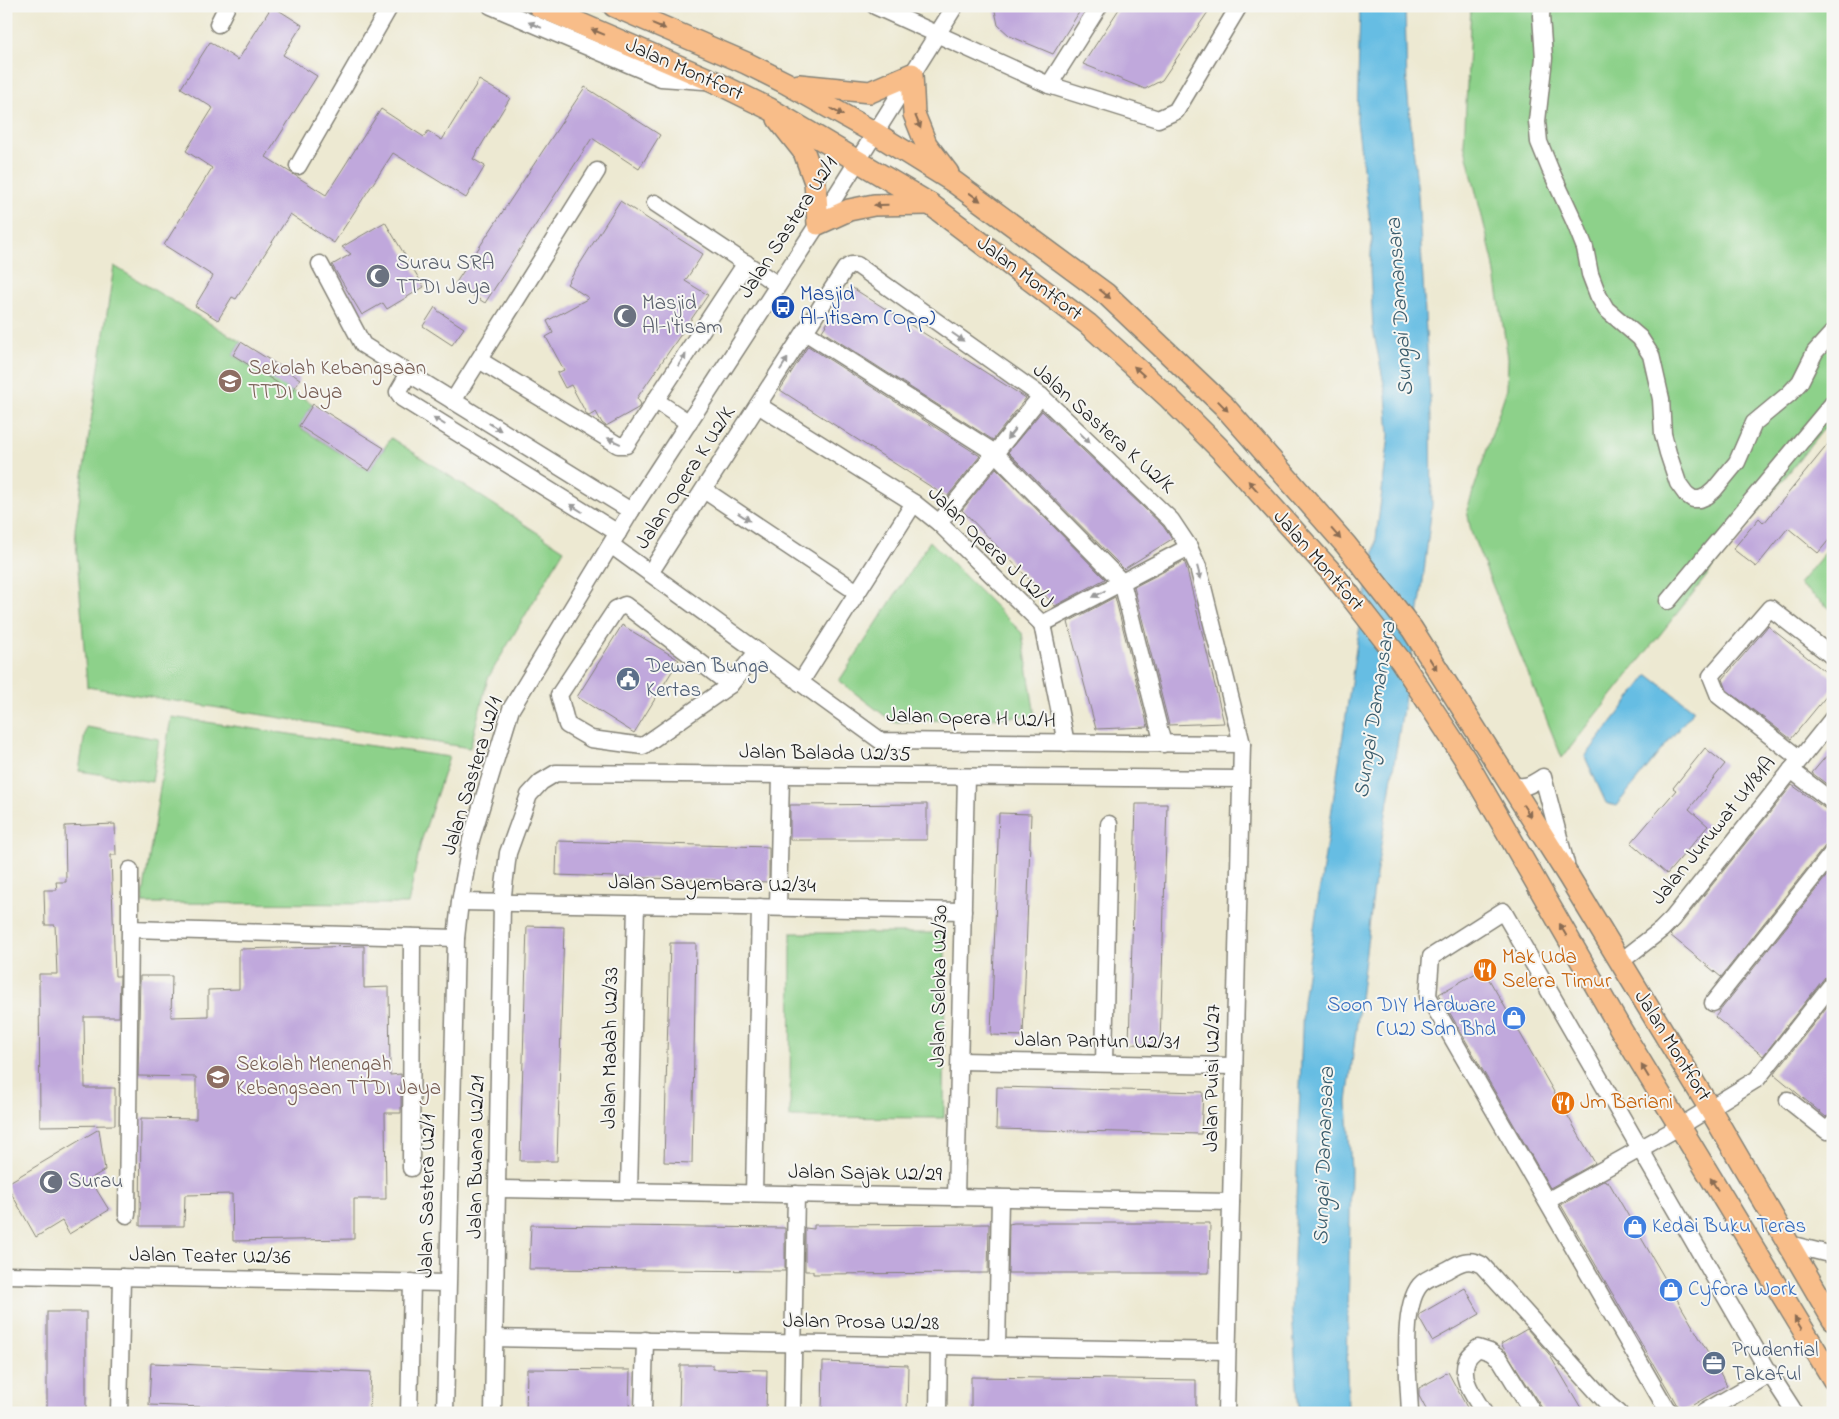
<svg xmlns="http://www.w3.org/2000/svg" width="1839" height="1419" font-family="'Indie Flower',sans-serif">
<rect width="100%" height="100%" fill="#f6f6f2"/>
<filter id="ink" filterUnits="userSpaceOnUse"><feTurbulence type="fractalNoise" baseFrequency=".02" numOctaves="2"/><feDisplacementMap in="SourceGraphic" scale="10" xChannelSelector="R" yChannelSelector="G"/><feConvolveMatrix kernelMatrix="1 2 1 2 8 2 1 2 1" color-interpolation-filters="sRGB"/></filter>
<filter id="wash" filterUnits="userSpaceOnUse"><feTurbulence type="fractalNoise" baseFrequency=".0096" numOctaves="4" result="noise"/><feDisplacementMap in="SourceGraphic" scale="20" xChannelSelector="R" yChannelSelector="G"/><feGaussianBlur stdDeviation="1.12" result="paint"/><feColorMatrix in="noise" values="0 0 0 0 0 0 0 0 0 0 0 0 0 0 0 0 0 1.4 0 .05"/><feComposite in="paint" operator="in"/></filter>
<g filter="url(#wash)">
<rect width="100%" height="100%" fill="#ede9d2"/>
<g fill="#8dd18a" stroke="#547653">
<polygon points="1471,6 1833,6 1833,417 1562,758 1471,532 1467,510 1507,388 1508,358 1493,261 1464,144"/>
<polygon points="114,266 241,342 233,355 313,404 299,427 369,471 391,438 564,550 488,678 470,748 87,687 75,529"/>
<polygon points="930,541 1022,633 1035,716 893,722 839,681"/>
<polygon points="1833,543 1833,611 1799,584"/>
<polygon points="171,717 449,757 421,842 408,904 142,903"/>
<polygon points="86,727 159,739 152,782 79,771"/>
<polygon points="791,933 945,933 944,1118 790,1117"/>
</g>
<g fill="#66bde3" stroke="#416c80">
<polygon points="1360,6 1405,6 1407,88 1418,194 1431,417 1432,505 1421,597 1374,888 1347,1102 1351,1170 1347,1369 1348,1413 1299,1413 1292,1313 1303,1001 1357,642 1375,547 1389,435 1386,394 1373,329 1370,269 1372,238 1357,121"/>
<polygon points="1648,675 1694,710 1616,806 1606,803 1585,757"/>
</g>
<g id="blocks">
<g fill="#c0a8dc">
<polygon points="272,6 302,25 283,55 317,76 266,157 326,195 381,109 424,137 428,131 442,140 479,80 510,98 473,159 485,166 466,198 393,153 334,243 290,214 236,299 232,297 218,320 195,306 213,276 164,245 212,168 186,151 213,108 181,88 210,42 238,60"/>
<polygon points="994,6 1083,6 1053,54 1010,36 998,25"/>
<polygon points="1121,6 1212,6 1162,80 1145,89 1083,64"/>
<polygon points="585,87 660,135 639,169 592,138 485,303 455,284"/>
<polygon points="620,201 703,254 685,281 708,295 637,398 641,404 638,408 606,426 602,423 596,412 589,416 587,415 571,385 565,388 557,373 564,370 546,337 553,333 547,321 589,298 567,284"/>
<polygon points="385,222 424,287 387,309 383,303 362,315 332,265 351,254 342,247"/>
<polygon points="851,287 1026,398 993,440 822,331"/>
<polygon points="435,307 438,311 464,328 452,345 423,326"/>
<polygon points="241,342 300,379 292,392 233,355"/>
<polygon points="808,346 980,456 947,497 780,390"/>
<polygon points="313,404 384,448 369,471 299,426"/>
<polygon points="1042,411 1163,526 1172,539 1124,569 1008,452"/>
<polygon points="1833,438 1833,535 1818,553 1788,528 1756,567 1733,549 1759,518 1764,523"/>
<polygon points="996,468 1105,579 1055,606 962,510"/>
<polygon points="1184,561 1186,566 1224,723 1169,725 1134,587"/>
<polygon points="1115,597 1148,727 1096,729 1068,622"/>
<polygon points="622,625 679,660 634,733 577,697"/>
<polygon points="1768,626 1833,678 1833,688 1791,739 1727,690 1723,679"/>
<polygon points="1705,748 1725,764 1689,809 1708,826 1667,874 1631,843 1676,790 1673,788"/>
<polygon points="1833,748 1833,789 1812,773"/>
<polygon points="1792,785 1827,810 1833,812 1833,842 1825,846 1721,977 1670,935 1680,925"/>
<polygon points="927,804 927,840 790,840 790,805"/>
<polygon points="1136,804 1167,804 1160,1045 1129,1044"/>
<polygon points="999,813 1031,814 1023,1036 991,1035"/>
<polygon points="115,824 116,855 111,855 115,976 120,976 119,1017 84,1017 85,1088 115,1088 115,1125 40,1126 39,974 57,974 55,925 45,925 44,890 57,890 56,882 66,882 65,826"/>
<polygon points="557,841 769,847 769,882 556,875"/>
<polygon points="1833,868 1833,973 1825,977 1763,1056 1715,1017"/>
<polygon points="527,926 564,927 557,1161 520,1161"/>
<polygon points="670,943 696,943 692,1163 664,1162"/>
<polygon points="364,946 364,988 389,987 390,1075 401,1074 401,1113 385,1113 386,1199 354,1199 354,1239 233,1241 232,1194 185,1195 184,1226 140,1226 141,1118 196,1119 196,1077 138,1076 140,976 172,976 171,1017 208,1016 208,990 239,989 239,949"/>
<polygon points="1483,969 1595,1163 1550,1188 1439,994"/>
<polygon points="1833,999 1833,1114 1826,1117 1774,1074"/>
<polygon points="997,1087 1203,1092 1201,1134 996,1129"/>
<polygon points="99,1129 105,1170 90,1179 109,1210 69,1234 62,1221 36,1237 6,1184"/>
<polygon points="1605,1180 1606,1182 1608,1181 1727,1385 1681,1412 1561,1205"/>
<polygon points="1014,1223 1210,1223 1209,1273 1008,1273 1009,1224"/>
<polygon points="989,1224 988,1273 813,1274 813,1271 805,1271 805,1228 814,1229 814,1225"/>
<polygon points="531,1225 785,1228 785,1271 529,1269"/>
<polygon points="1465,1288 1480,1314 1432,1341 1419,1318 1420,1314"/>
<rect x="47" y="1312" width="39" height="101"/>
<polygon points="1527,1329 1549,1354 1584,1413 1543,1413 1542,1408 1501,1344"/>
<polygon points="823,1362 908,1365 907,1413 822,1413"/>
<polygon points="151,1363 371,1372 369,1413 149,1405"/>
<polygon points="680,1365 713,1365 713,1369 767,1370 766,1413 679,1413"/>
<polygon points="527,1369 630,1370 629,1413 526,1413"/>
<polygon points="1448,1372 1470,1413 1428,1413 1419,1396 1419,1388"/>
<polygon points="971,1377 1196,1380 1196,1413 971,1411"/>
</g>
</g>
</g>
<g filter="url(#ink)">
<use href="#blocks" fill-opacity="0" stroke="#848277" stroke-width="1"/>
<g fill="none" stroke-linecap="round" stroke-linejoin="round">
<g stroke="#848277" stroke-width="19">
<g id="minor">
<polyline points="491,6 661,78 704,81"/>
<polyline points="875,6 1049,85 1158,119 1176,111 1239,6"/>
<polyline points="1542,6 1541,16 1544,58 1537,121 1539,142 1550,169 1575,223 1585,248 1590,274 1598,295 1606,309 1640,338 1651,355 1661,399 1663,434 1668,453 1678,483 1686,494 1693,499 1700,499 1707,496 1714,490 1737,462 1754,423 1789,394 1800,382 1815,352 1833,332"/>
<polyline points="218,24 227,6"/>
<polyline points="1049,85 1099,6"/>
<polyline points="298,166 390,6"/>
<polyline points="655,203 778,285"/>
<polyline points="320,264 363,345 631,511"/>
<polyline points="805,332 995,453 1122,582 1163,744"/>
<polyline points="479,360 618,445 626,445 746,263"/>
<polyline points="409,373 398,392 403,399 618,533"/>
<polyline points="655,400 689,423"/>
<polyline points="453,401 597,171"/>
<polyline points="758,405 914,503 939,523 1042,624 1066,743"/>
<polyline points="704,490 857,592"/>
<polyline points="939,523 1041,396"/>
<polyline points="611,545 881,741 1242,744"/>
<polyline points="650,573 845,269 851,265 857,265 1041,396 1171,520 1189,547 1198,567 1242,744 1226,1413"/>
<polyline points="1668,601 1833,403"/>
<polygon points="625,605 730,685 643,746 591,739 567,725 559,695 616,609"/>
<polyline points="1042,624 1189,547"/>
<polyline points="800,683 914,503"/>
<polyline points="730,685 757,652"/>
<polyline points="1800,759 1719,696 1711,676 1770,608 1833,657"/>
<polyline points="1791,770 1833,802"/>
<path d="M1510,785C1526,788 1529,786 1543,777L1566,864"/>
<polyline points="130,870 130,929 456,938"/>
<polyline points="460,902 963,911"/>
<polyline points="778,907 781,775"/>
<polyline points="1620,962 1661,930 1672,919 1833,718"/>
<polyline points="1713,1003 1833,852"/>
<polyline points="960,1061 1234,1066"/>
<polyline points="1104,1063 1109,824"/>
<polyline points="1788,1100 1827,1131 1833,1124"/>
<polyline points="411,1168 412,937"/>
<polyline points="498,1189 1231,1202"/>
<polyline points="629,1191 636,905"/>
<polyline points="754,1193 760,907"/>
<polyline points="956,1197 966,777"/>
<polyline points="1547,1201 1679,1127 1757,1079 1833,983"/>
<polyline points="127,1215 130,929"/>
<polyline points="1789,1244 1833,1255"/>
<polyline points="6,1275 447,1283"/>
<polyline points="494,1338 1227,1351"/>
<polyline points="997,1347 1000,1198"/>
<polyline points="119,1413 122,1277"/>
<polyline points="409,1413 412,1282"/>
<polyline points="445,1413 456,938 460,902 471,840 511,709 631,511 818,224 955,6"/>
<polyline points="493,1413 502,903 508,853 529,795 541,782 556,773 1241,779"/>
<polyline points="643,1413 645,1340"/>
<polyline points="792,1413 796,1194"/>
<polyline points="938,1413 939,1346"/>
<path d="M1410,1413C1409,1382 1400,1309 1420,1285C1426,1278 1439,1274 1447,1270C1459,1263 1468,1257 1482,1265L1609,1405L1619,1413"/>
<path d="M1484,1413C1475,1397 1459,1379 1467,1360C1469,1355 1475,1351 1478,1348L1490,1352L1500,1359L1533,1413"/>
<polyline points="1671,1413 1666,1408 1428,996 1431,957 1503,911 1770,1374 1792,1408"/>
<polyline points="1703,1413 1770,1374"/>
</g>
</g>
<g stroke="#848277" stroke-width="24">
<g id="major">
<polyline points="539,6 713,81 770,109 930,204 1088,324 1169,398 1219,448 1334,575 1401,661 1465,759 1620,1028 1833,1379"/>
<polyline points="614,6 746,63 786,83 875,133 954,182 1106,294 1224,406 1346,545 1412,629 1569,877 1710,1109 1833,1320"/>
<polyline points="799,85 870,92 912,74 914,114 926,144 948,173"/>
<polyline points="778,119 804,152 815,182 818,224 849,210 874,205 930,204"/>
</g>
</g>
<use href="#minor" stroke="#fff" stroke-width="16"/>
<use href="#major" stroke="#f8bd89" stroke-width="21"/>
</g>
<defs><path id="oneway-solid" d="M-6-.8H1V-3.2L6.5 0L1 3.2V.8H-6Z" transform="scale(1.25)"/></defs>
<g fill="#999">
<use href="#oneway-solid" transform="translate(535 25) rotate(-157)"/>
<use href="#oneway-solid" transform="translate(958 337) rotate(35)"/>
<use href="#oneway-solid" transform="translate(682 360) rotate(-56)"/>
<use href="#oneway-solid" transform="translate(784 364) rotate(-57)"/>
<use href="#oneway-solid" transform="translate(439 421) rotate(-148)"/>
<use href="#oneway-solid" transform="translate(495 427) rotate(32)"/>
<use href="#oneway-solid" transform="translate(1011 434) rotate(129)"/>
<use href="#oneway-solid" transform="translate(1085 438) rotate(44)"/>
<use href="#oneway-solid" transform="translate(614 441) rotate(-155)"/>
<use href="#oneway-solid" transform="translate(576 508) rotate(-148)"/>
<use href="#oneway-solid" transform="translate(744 517) rotate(34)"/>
<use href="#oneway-solid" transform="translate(1199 573) rotate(75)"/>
<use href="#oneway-solid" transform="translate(1099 594) rotate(152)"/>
</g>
<g fill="#8a6c52">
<use href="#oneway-solid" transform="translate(659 26) rotate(23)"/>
<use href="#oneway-solid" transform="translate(598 32) rotate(-157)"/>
<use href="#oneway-solid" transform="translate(837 112) rotate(29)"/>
<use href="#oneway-solid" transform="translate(918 122) rotate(68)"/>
<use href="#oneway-solid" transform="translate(975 197) rotate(36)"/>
<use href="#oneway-solid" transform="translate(881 205) rotate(178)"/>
<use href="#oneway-solid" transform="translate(1105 294) rotate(40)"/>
<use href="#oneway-solid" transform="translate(1139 371) rotate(-138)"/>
<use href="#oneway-solid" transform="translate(1223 406) rotate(46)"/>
<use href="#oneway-solid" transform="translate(1253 486) rotate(-132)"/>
<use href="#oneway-solid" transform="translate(1336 534) rotate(49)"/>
<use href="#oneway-solid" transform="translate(1433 664) rotate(58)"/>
<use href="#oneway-solid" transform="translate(1527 811) rotate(57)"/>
<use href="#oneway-solid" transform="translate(1563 930) rotate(-120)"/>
<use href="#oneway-solid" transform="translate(1645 1071) rotate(-121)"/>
<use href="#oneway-solid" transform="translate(1714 1184) rotate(-121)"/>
<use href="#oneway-solid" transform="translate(1798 1323) rotate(-121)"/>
</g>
</g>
<defs>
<g id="mosque-disc" transform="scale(1.25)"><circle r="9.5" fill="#6b7280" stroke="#f6f6f2"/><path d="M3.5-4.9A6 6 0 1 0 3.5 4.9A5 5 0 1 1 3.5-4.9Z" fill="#fff"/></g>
<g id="bus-disc" transform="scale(1.25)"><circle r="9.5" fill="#1a4fb4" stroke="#f6f6f2"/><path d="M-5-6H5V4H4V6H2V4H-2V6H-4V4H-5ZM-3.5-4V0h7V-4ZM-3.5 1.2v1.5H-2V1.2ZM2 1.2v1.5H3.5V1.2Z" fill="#fff"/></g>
<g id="school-disc" transform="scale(1.25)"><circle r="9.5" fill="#8d6e63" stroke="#f6f6f2"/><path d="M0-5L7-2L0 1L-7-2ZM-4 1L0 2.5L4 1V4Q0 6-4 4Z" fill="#fff"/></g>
<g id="civic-disc" transform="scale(1.25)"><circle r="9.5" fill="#5c6f8a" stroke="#f6f6f2"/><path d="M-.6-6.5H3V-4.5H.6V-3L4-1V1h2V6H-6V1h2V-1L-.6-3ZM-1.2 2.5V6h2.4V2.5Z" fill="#fff"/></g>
<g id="restaurant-disc" transform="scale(1.25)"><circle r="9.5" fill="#e8710a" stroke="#f6f6f2"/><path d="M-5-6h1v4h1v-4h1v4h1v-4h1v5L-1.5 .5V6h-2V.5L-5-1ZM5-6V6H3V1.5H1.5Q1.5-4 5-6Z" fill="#fff"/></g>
<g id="shop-disc" transform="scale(1.25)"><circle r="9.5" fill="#3f7fe0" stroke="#f6f6f2"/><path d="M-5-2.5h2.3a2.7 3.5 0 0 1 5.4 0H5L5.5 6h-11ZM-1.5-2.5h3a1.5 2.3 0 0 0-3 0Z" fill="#fff"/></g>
<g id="office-disc" transform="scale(1.25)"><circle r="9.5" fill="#5c6f8a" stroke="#f6f6f2"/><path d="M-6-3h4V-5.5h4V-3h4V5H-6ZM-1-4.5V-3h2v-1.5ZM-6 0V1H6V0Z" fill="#fff"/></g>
</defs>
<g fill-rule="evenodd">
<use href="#mosque-disc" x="378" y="276"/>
<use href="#bus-disc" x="783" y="307"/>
<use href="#mosque-disc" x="625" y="316"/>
<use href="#school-disc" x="230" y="381"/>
<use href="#civic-disc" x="628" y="679"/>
<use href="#restaurant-disc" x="1485" y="970"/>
<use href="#shop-disc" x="1514" y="1018"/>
<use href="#school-disc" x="218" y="1077"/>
<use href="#restaurant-disc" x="1563" y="1103"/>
<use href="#mosque-disc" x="51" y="1182"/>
<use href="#shop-disc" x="1635" y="1227"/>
<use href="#shop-disc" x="1671" y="1290"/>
<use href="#office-disc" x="1714" y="1363"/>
</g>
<g text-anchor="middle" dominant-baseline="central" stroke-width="4" stroke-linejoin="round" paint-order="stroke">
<g font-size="21" fill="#1c1c1c" stroke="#f6f6f2">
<text transform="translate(684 70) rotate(24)">Jalan Montfort</text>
<text transform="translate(789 228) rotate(-57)">Jalan Sastera U2/1</text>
<text transform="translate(1029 279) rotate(37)">Jalan Montfort</text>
<text transform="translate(1103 429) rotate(42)">Jalan Sastera K U2/K</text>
<text transform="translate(686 478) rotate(-57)">Jalan Opera K U2/K</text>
<text transform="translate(990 548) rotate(44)">Jalan Opera J U2/J</text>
<text transform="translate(1318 561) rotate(49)">Jalan Montfort</text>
<text transform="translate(971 719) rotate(2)">Jalan Opera H U2/H</text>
<text transform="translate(825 754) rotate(1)">Jalan Balada U2/35</text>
<text transform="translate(473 776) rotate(-73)">Jalan Sastera U2/1</text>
<text transform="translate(1714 831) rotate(-51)">Jalan Juruwat U1/81A</text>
<text transform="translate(712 885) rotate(1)">Jalan Sayembara U2/34</text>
<text transform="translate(940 986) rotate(-89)">Jalan Seloka U2/30</text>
<text transform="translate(1097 1042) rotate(1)">Jalan Pantun U2/31</text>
<text transform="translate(1672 1046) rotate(58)">Jalan Montfort</text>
<text transform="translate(611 1048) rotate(-89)">Jalan Madah U2/33</text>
<text transform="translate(1213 1078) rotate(-89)">Jalan Puisi U2/27</text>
<text transform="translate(477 1157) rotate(-89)">Jalan Buana U2/21</text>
<text transform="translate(865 1174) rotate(1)">Jalan Sajak U2/29</text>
<text transform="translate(428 1196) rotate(-89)">Jalan Sastera U2/1</text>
<text transform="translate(210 1257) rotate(1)">Jalan Teater U2/36</text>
<text transform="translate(861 1323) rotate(1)">Jalan Prosa U2/28</text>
</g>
<g font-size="21" fill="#5b616d" stroke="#f6f6f2" text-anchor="start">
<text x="396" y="264">Surau SRA<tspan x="396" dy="24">TTDI Jaya</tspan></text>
<text x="642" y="304">Masjid<tspan x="642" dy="24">Al-I'tisam</tspan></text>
<text x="68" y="1182">Surau</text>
</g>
<g font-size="21" fill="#164399" stroke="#f6f6f2" text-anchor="start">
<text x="800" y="295">Masjid<tspan x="800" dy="24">Al-Itisam (Opp)</tspan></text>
</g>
<g font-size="21" fill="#785e54" stroke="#f6f6f2" text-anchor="start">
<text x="248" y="369">Sekolah Kebangsaan<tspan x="248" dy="24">TTDI Jaya</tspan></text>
<text x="236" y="1065">Sekolah Menengah<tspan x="236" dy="24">Kebangsaan TTDI Jaya</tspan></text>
</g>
<g font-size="21" fill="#4e5e75" stroke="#f6f6f2" text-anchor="start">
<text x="646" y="667">Dewan Bunga<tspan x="646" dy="24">Kertas</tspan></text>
<text x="1732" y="1351">Prudential<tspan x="1732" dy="24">Takaful</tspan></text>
</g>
<g font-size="21" fill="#c56008" stroke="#f6f6f2" text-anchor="start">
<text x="1502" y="958">Mak Uda<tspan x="1502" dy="24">Selera Timur</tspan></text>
<text x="1580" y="1103">Jm Bariani</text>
</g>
<g font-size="21" fill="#366cbe" stroke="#f6f6f2" text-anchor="start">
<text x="1496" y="1006" text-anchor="end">Soon DIY Hardware<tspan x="1496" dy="24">(U2) Sdn Bhd</tspan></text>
<text x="1652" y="1227">Kedai Buku Teras</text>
<text x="1688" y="1290">Cyfora Work</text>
</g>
<g font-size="22" font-style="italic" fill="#3a5c6c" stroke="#f6f6f2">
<text transform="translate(1401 307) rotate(-94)">Sungai Damansara</text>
<text transform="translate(1376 710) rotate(-81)">Sungai Damansara</text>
<text transform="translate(1325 1156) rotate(-88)">Sungai Damansara</text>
</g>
</g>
<rect width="1839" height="1419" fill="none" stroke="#f6f6f2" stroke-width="25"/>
</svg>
